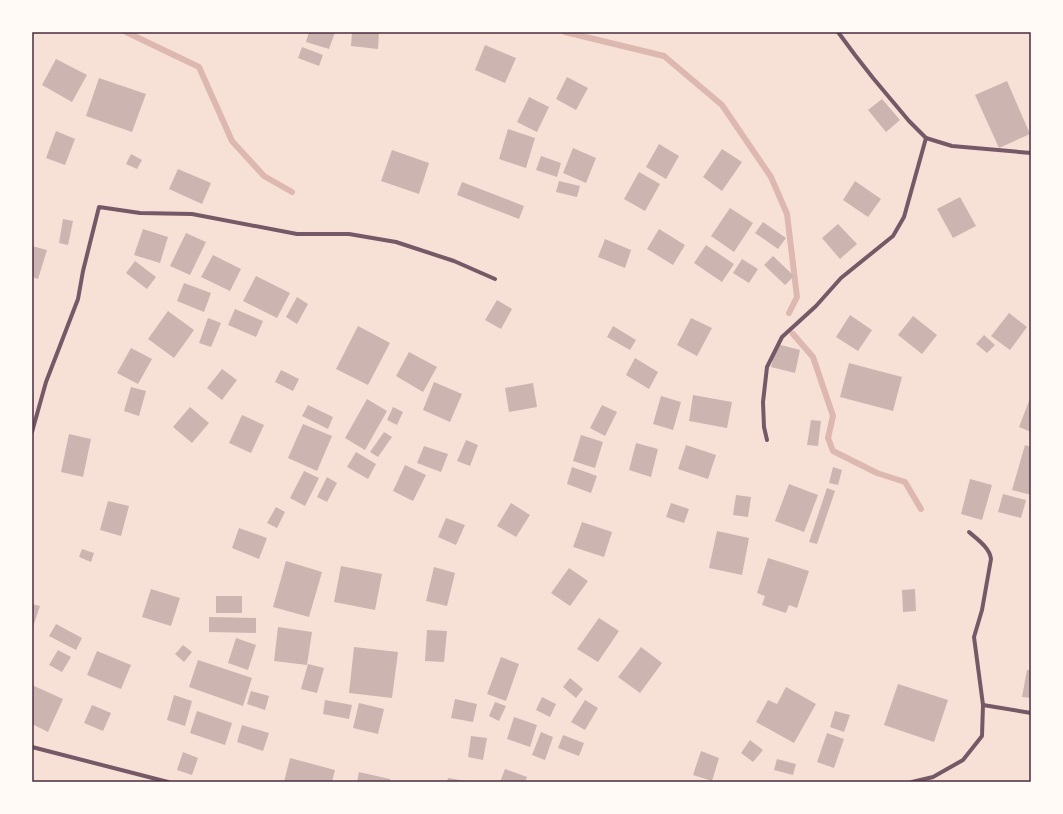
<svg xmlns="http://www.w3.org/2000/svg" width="1063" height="814" font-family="'Alegreya Sans',sans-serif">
<rect width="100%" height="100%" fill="#f7e1d7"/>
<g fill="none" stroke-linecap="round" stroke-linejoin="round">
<g stroke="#dcb8b0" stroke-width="6">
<polyline points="126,32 199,67 232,141 264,176 292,192"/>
<polyline points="565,32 664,56 722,105 771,177 787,214 797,297 789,313"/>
<polyline points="793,334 813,357 833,416 828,438 833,451 877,473 905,482 921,509"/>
</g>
</g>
<g fill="#ccb4b1">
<polygon points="309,32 335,32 329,49 306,42"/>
<polygon points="352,32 379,32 378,49 351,46"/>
<polygon points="485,45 516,58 505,83 475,70"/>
<polygon points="302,47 323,55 319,66 298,58"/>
<polygon points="56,59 87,75 72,102 42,85"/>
<polygon points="567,77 588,88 576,110 556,99"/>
<polygon points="99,78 146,94 132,132 86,116"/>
<polygon points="1007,81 1030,134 999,148 975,95"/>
<polygon points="529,97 549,107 537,132 517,122"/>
<polygon points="882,99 900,120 886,132 868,110"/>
<polygon points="508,129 535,138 526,168 499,159"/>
<polygon points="56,131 75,139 65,165 46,158"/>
<polygon points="659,144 679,156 666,179 646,167"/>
<polygon points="573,148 596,158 586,183 563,173"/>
<polygon points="722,149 742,162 722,191 703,177"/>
<polygon points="392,150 429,163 419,194 381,181"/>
<polygon points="131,154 142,160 137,169 126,164"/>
<polygon points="541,156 561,163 557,177 536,170"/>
<polygon points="178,169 211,183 202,204 169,189"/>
<polygon points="639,172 660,184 645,211 624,199"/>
<polygon points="559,181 580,186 577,197 556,192"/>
<polygon points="855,181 881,199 868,217 843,200"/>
<polygon points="462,182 524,206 519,219 457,195"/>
<polygon points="960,197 976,226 953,238 937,209"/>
<polygon points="730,208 753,223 734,252 711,236"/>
<polygon points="63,219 73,221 68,245 59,243"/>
<polygon points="763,222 786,238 778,249 755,233"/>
<polygon points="838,224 857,244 840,259 822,238"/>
<polygon points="143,229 168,237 160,263 134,255"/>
<polygon points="659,229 685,245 673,265 647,249"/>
<polygon points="186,233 206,242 190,275 170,266"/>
<polygon points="605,239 631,250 625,268 598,257"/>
<polygon points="706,245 734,264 722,282 694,263"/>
<polygon points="32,246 47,250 38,279 32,277"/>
<polygon points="213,255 241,269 230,291 201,277"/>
<polygon points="773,256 794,276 785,285 764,265"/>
<polygon points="742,259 758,269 749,283 733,273"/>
<polygon points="135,261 156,277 147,289 126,273"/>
<polygon points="256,276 290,293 277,318 243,301"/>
<polygon points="184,283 211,293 204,312 177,301"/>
<polygon points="297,297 308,304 297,324 286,317"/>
<polygon points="497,300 512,309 501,329 485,320"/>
<polygon points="235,309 263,321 256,337 228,325"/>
<polygon points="168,311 194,330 174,358 148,339"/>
<polygon points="1009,313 1027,327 1010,350 991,336"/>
<polygon points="850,315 872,330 858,351 836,337"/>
<polygon points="913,316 937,335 922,354 898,335"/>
<polygon points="208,318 221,323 211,347 199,343"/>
<polygon points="691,318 712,328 697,356 677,345"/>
<polygon points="358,326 390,343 368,385 336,369"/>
<polygon points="613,326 636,340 630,350 607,337"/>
<polygon points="984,335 995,345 987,353 976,344"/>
<polygon points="777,344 800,350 795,373 771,367"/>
<polygon points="131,348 152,359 138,384 117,373"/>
<polygon points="409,352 437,367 423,392 396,376"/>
<polygon points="635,358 658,372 649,389 626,375"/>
<polygon points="849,363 902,377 893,411 840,397"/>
<polygon points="222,369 237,380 222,400 207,388"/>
<polygon points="281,370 299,379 293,391 275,382"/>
<polygon points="434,382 462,394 450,422 423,410"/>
<polygon points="533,383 537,407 509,412 505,388"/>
<polygon points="131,387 146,391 139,416 124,411"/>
<polygon points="693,395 732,402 727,428 689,421"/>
<polygon points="661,396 681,402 673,430 653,424"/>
<polygon points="1031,396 1031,432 1019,427"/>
<polygon points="367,399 387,411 365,450 345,438"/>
<polygon points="308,405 333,417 328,429 302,416"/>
<polygon points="602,405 617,412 605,436 590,428"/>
<polygon points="190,407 209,423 192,443 173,427"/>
<polygon points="393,407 403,412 397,425 387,420"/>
<polygon points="242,415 264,425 251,453 229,443"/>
<polygon points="811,420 821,421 818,446 807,445"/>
<polygon points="303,424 332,436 317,471 288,458"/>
<polygon points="384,432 392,437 378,457 370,452"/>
<polygon points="69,434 91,439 83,477 61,472"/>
<polygon points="581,435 603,442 595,468 573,461"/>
<polygon points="466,440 478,445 470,466 457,461"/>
<polygon points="636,443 658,449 651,477 629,470"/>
<polygon points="686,445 716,455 708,479 678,469"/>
<polygon points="1025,445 1031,447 1031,495 1012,490"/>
<polygon points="424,446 448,454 441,472 417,463"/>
<polygon points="356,452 376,464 368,479 347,467"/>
<polygon points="405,465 426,475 413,501 393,491"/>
<polygon points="572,467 597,476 591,493 567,484"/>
<polygon points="833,467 842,470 838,485 829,483"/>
<polygon points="304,471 319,478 305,506 290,498"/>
<polygon points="327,477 337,483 327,502 317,497"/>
<polygon points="970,479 992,485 982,520 961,514"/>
<polygon points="789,484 818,495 804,532 775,521"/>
<polygon points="827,488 835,491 817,544 809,542"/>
<polygon points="1003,494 1026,500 1021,518 998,512"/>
<polygon points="736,495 751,497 748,517 733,515"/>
<polygon points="108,501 129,506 121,536 100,530"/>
<polygon points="511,503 530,515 516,537 497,526"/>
<polygon points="671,503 689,509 684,523 666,517"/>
<polygon points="276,507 285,512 277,528 267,523"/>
<polygon points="446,518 465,525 456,545 438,537"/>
<polygon points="582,522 612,532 604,557 573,547"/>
<polygon points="239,528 267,538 259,559 232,548"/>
<polygon points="717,531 749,538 742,575 709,568"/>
<polygon points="82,549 94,553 91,562 79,557"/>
<polygon points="768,558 809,571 797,608 789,605 786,613 762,605 765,596 757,593"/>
<polygon points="286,561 322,572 309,617 273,607"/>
<polygon points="341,566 382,574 375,610 334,602"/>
<polygon points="434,567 455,573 447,606 426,601"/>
<polygon points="569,568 588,581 570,606 551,593"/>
<polygon points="151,589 180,598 171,626 142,617"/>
<polygon points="915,589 916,611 903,612 902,590"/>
<rect x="216" y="596" width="26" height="17"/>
<polygon points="32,604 40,606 32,630"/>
<polygon points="209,617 256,618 256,633 209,632"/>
<polygon points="599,618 619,631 598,662 577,649"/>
<polygon points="56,624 82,638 76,650 49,636"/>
<polygon points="278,627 312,632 307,665 274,661"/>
<polygon points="427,630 447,631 444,662 425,661"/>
<polygon points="236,638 256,645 248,670 228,663"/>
<polygon points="183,645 192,652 184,662 175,654"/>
<polygon points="354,647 398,652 392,698 349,693"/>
<polygon points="641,647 662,663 640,693 618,677"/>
<polygon points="58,650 71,657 62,672 49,665"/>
<polygon points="97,651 131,665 121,689 87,675"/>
<polygon points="501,657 519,664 506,701 487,694"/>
<polygon points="198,660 252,678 243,706 189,687"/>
<polygon points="308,664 324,668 317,693 301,689"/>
<polygon points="1027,670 1031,670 1031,698 1022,697"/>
<polygon points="570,678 583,689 576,698 563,687"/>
<polygon points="898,684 948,700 934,742 884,725"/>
<polygon points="32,685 63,699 48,732 32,724"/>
<polygon points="786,687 816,704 794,743 756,722 768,700 777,704"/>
<polygon points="251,691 269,696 265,710 247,704"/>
<polygon points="174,695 192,701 185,726 167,720"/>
<polygon points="542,697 556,704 550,717 536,710"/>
<polygon points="455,699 477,704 473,722 451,718"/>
<polygon points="325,700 352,705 349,719 323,714"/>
<polygon points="585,700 598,708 585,730 571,722"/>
<polygon points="495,702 506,706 499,721 489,716"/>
<polygon points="359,703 384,709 378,734 353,728"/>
<polygon points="92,705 111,713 103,731 84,723"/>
<polygon points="197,711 232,723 225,745 190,733"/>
<polygon points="835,711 850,715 844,732 830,727"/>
<polygon points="514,717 537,725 530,747 507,739"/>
<polygon points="242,725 269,733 263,751 237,742"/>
<polygon points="541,732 553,737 545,760 532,755"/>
<polygon points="827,733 844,739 834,768 817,762"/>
<polygon points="563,735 584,743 579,756 558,748"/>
<polygon points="471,736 487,738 483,760 468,757"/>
<polygon points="750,740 763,750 753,762 741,753"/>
<polygon points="701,751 719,758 712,781 693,775"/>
<polygon points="183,752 198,758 192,775 177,770"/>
<polygon points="290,758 335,770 332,782 284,782"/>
<polygon points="777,759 796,764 793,775 774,770"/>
<polygon points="505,769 527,777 525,782 500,782"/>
<polygon points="359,772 390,779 390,782 357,782"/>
<polygon points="448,778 466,781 466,782 447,782"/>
</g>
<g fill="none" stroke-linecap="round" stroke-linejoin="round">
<g stroke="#755966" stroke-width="4">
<polyline points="838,32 855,55 873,78 909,121 926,138 952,146 1031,153"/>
<polyline points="32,432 46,382 78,299 83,271 99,207 140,213 192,214 297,234 349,234 396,242 454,261 495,279"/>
<polyline points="767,440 764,427 763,402 767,367 782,337 816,306 841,278 893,236 904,217 926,138"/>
<path d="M969,532C977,539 990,548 991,559L982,610L974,637L983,705"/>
<polyline points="32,747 168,782"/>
<polyline points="912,782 933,777 963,760 982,736 983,705 1031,713"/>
</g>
</g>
<rect width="1063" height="814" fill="none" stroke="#fffaf5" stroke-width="66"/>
<rect x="33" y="33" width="997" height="748" fill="none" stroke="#4a2c40" stroke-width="1.5"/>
</svg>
